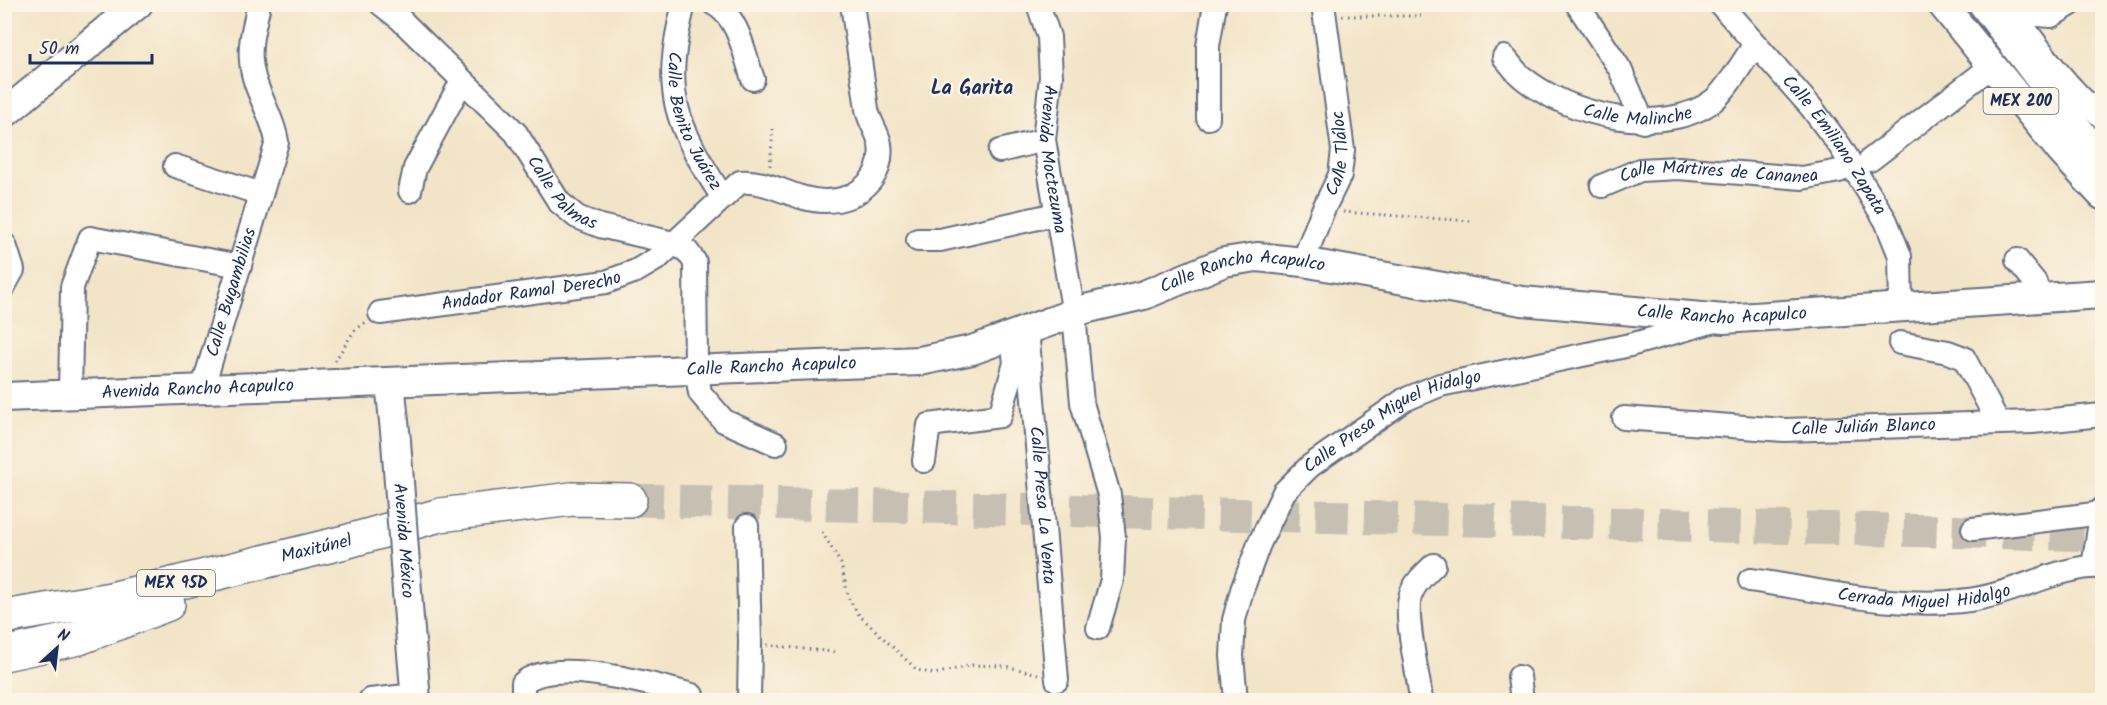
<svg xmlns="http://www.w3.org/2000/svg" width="2107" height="705" font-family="Kalam,sans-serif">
<rect width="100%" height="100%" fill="#fcf5e5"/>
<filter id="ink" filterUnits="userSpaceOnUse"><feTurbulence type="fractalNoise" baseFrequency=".0167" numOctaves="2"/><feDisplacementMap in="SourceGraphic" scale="12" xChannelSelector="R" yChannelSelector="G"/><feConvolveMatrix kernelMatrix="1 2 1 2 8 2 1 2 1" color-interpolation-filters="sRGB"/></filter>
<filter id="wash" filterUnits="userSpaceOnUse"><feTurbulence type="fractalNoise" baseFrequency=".008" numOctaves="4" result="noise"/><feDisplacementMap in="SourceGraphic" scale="24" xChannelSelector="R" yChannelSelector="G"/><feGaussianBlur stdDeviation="1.35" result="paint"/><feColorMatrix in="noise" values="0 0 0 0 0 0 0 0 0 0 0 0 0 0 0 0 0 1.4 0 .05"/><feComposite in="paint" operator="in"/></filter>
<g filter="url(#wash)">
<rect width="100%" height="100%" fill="#f2e4c7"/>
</g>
<g filter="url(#ink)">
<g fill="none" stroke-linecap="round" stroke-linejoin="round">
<polyline stroke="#c7c0b2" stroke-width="33" stroke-dasharray="33 16" stroke-linecap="butt" points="630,500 2102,535"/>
<g stroke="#666e83" stroke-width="26">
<g id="minor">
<path id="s1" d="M381,4L399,18L516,133L559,202L577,217L600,226L673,243L687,251L695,262L696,368L700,393L724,421L776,444"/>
<path id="s2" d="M684,4C661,94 675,123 723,198"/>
<path d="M714,4C739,17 744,54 753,79"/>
<path id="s3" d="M1038,4L1049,37L1051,77L1044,140L1074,314L1082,403L1109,495L1114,537L1112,580L1098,628"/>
<polyline points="1577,4 1620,69 1643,122"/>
<path id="s4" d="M1720,4L1811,107L1840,146L1886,221L1900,256L1901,306"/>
<path d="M2007,4C2036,44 2064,86 2102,117"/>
<polyline points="2014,13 2051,16 2071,4"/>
<path id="s5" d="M1504,57C1510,63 1515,72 1522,77C1567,115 1664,139 1714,100C1728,88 1744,60 1755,44"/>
<polyline points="1208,118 1208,46 1215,4"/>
<polyline points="1000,151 1044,140"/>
<polyline points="1870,160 1992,66"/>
<polyline points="175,166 261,194"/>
<path id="s6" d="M1602,186L1640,170L1678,168L1802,178L1839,171"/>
<polyline points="410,191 415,168 462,81"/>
<polyline points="918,240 940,240 1056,214"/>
<polyline points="2017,260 2035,282 2040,297"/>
<path id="s7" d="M1303,262L1323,210L1340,175L1343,150L1323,4"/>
<polyline points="4,286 13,270 5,245"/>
<path id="s8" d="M380,313L606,282L636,271L658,258L740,182C770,179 794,201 825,201C857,201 885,178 880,144C878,132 869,122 867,109C862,74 857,39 852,4"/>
<path id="s9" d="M1027,329L1057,680"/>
<polyline points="1900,343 1948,352 1964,358 1998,422"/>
<path id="s10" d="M202,390L277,142C273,114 253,90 251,61C249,42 255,23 259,4"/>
<polyline points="70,394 72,287 90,238 240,266"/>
<path id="s11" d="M1624,418L1784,430L2032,422L2102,415"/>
<polyline points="924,461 929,425 1000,416 1015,363 1012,338"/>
<polyline points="747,526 750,643 749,700"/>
<polyline points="1973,529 2102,513"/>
<polyline points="2093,567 2102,509"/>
<path id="s12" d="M1750,580C1822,590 1896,610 1969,600C2015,594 2055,567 2102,566"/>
<polyline points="1519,677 1522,700"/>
<polyline points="370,700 415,695"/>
<path d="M523,700V683C554,656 656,685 692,695"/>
<path id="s13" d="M1236,700L1232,656L1234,620L1242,590L1259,544L1284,492L1310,466L1404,400L1440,385L1630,345L1715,321"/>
<path d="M1421,700C1419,676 1403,614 1411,594C1415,582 1426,573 1434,565"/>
</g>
</g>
<g stroke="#666e83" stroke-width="32">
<g id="major">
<polyline points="1942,4 2061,151 2102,195"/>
<polyline points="1983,4 2084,137 2102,156"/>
<polyline points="4,114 138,4"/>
<polyline points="390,382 396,441"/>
<path id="s14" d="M4,397L920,361L972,350L1085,309L1144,295L1224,262L1257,257L1303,262L1522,301L1724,319L2102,294"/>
<polyline points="409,619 416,700"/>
</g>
</g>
<g stroke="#666e83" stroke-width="36">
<g id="highway">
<path id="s15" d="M4,617L111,599L345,542L440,515L572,499L630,500"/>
<polyline points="4,654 79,638 168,604"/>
</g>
</g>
<g stroke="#666e83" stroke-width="3" stroke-dasharray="1.5 4.5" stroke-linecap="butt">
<polyline points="1342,16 1421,16"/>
<polyline points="770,166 773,129"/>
<polyline points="1343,212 1470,221"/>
<polyline points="335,361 354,331 366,322"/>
<polyline points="822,532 841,564 849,599 859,615 917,670 934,674 973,665 1004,666 1038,674"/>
<polyline points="767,645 834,652"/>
</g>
<use href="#minor" stroke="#fff" stroke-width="22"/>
<use href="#major" stroke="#fff" stroke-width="28"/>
<use href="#highway" stroke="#fff" stroke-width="33"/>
<g stroke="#666e83" stroke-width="32" stroke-linecap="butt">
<g id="major-bridge">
<path id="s16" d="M396,441L409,619"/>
</g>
</g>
<use href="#major-bridge" stroke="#fff" stroke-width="28"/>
</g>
</g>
<g text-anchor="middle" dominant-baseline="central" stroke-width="5" stroke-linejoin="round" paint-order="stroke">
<g fill="#fcf5e5" stroke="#5e6a86" stroke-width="1.5">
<rect x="1983.5" y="88" width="75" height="26" rx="4.5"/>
<rect x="137" y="570" width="78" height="26" rx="4.5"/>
</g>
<g font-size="16" font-weight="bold" fill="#1b2f5e">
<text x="2021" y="101">MEX 200</text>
<text x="176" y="583">MEX 95D</text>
</g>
<g font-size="18" fill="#1b2f5e" stroke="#fcf5e5">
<text stroke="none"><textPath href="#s5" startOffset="152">Calle Malinche</textPath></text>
<text stroke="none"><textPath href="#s2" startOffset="122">Calle Benito Juárez</textPath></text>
<text stroke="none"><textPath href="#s4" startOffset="182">Calle Emiliano Zapata</textPath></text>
<text stroke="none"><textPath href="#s7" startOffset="116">Calle Tláloc</textPath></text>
<text stroke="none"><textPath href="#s3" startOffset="158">Avenida Moctezuma</textPath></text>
<text stroke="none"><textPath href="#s6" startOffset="120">Calle Mártires de Cananea</textPath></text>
<text stroke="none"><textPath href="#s1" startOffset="264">Calle Palmas</textPath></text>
<text stroke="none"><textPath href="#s14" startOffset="1254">Calle Rancho Acapulco</textPath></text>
<text stroke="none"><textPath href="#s8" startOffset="153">Andador Ramal Derecho</textPath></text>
<text stroke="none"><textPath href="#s10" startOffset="102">Calle Bugambilias</textPath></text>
<text stroke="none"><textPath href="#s14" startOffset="1740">Calle Rancho Acapulco</textPath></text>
<text stroke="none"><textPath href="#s14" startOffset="768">Calle Rancho Acapulco</textPath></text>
<text stroke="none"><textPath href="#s14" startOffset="194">Avenida Rancho Acapulco</textPath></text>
<text stroke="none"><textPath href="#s13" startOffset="350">Calle Presa Miguel Hidalgo</textPath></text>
<text stroke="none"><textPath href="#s11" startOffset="240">Calle Julián Blanco</textPath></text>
<text stroke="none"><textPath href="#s9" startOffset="177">Calle Presa La Venta</textPath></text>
<text stroke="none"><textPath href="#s16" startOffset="100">Avenida México</textPath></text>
<text stroke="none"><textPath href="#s15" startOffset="320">Maxitúnel</textPath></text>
<text stroke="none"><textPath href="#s12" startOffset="176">Cerrada Miguel Hidalgo</textPath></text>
</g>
<g font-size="20" font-weight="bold" fill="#1b2f5e" stroke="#fcf5e5">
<text x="972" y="89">La Garita</text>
</g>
</g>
<rect width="2107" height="705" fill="none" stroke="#fcf5e5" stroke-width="24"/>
<g transform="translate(57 648) rotate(27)" stroke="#fcf5e5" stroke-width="4.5" paint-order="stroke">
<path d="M0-4.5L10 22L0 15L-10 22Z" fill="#1b2f5e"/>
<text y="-9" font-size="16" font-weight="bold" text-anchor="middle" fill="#1b2f5e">N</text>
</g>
<path d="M30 54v9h122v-9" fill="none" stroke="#1b2f5e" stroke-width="3"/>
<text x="39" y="54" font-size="18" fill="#1b2f5e" stroke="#fcf5e5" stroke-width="4.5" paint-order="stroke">50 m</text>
</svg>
